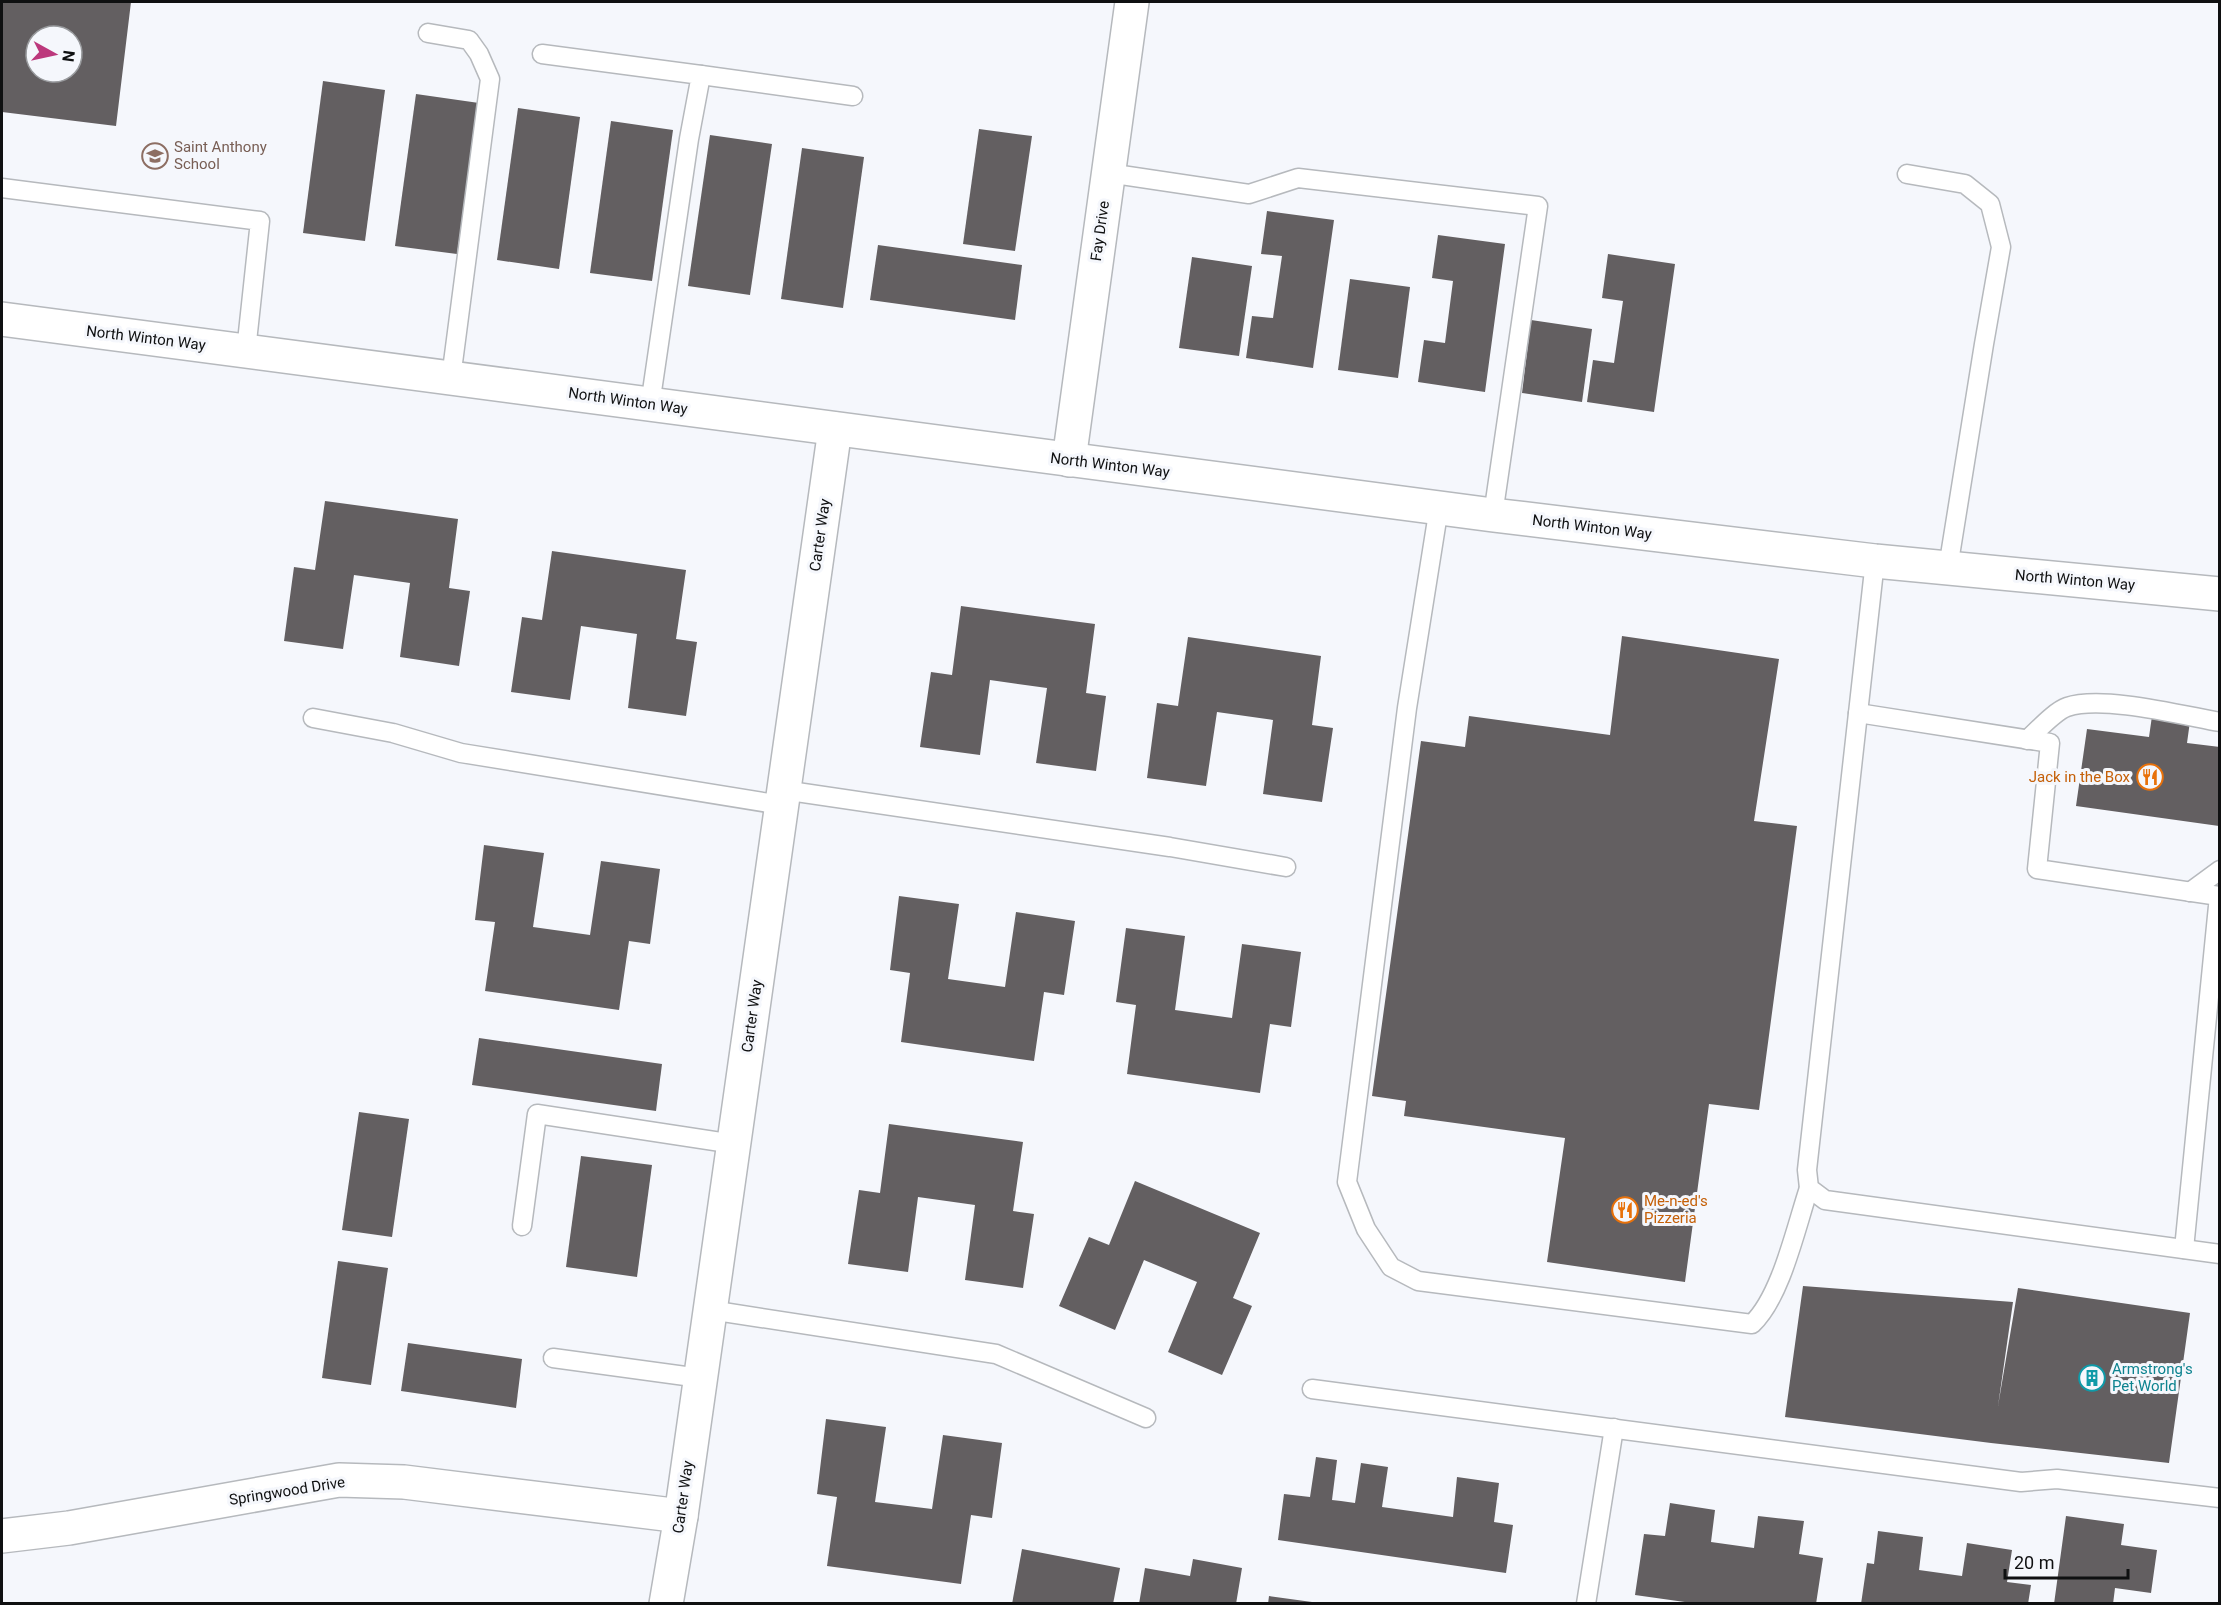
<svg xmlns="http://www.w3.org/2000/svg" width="2221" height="1605" font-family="Roboto,sans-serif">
<rect width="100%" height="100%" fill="#f5f7fc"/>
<g fill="#635f61" fill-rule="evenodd">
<path d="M2,2H131L116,126L2,112ZM36,36H72V72H36Z"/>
<polygon points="323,81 385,90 365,241 303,233"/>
<polygon points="416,94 479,103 457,254 395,246"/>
<polygon points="518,108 580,117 559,269 497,260"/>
<polygon points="611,121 673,130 652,281 590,273"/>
<polygon points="979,129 1032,136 1015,251 963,244"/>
<polygon points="710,135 772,144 750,295 688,286"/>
<polygon points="802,148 864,157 843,308 781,299"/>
<polygon points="1267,211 1334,220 1313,368 1246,358 1252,316 1273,318 1282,256 1261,254"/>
<polygon points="1438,235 1505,244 1485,392 1418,382 1424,340 1445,343 1453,281 1432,278"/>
<polygon points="878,245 1022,265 1015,320 870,300"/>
<polygon points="1608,254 1675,264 1654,412 1587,402 1593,360 1614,363 1623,301 1602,298"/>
<polygon points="1192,257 1252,266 1239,356 1179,348"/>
<polygon points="1350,279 1410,287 1398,378 1338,370"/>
<polygon points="1531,320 1592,329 1582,402 1522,393"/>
<polygon points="325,501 458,519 449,588 470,591 459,666 400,657 410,583 354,575 343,649 284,641 294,567 315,570"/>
<polygon points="552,551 686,570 676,639 697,642 686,716 628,708 637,634 581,626 570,700 511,692 522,617 542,620"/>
<polygon points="961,606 1095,624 1086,693 1106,696 1096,771 1036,763 1047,688 990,680 980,755 920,747 931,672 952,675"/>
<polygon points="1622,636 1779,659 1754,821 1797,826 1759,1110 1709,1104 1685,1282 1547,1262 1565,1138 1404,1116 1406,1101 1372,1096 1421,741 1465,747 1469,716 1610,735"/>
<polygon points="1188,637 1321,656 1312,725 1333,728 1322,802 1263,794 1273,720 1217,712 1206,786 1147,778 1157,703 1178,706"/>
<polygon points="2153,709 2191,714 2187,743 2220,747 2219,826 2076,806 2087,729 2149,737"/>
<polygon points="484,845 544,853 533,927 590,935 601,861 660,869 650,944 629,941 619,1010 485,991 495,922 475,920"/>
<polygon points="899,896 959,904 948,979 1005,987 1016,912 1075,921 1064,995 1044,992 1034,1061 901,1042 910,973 890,970"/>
<polygon points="1126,928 1185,936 1175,1010 1232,1018 1242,944 1301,952 1291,1027 1270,1024 1260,1093 1127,1074 1136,1005 1116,1002"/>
<polygon points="479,1038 662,1064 656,1111 472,1085"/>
<polygon points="359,1112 409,1119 392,1237 342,1230"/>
<polygon points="889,1124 1023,1142 1013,1211 1034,1214 1023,1288 965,1280 975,1205 918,1197 908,1272 848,1264 859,1190 880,1193"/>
<polygon points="581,1156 652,1165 637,1277 566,1267"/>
<polygon points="1135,1181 1260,1233 1233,1298 1252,1306 1222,1375 1168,1352 1197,1282 1144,1260 1115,1330 1059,1306 1089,1237 1109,1245"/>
<polygon points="338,1261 388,1268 371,1385 322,1378"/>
<polygon points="1803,1286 2013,1302 1998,1406 2018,1288 2190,1313 2169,1463 1991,1443 1785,1417"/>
<polygon points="408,1343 522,1359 516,1408 401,1391"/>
<polygon points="826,1419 886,1427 875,1502 932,1509 943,1435 1002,1443 992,1518 971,1515 961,1584 827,1566 837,1497 817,1494"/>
<polygon points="1316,1457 1337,1460 1332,1500 1341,1501 1355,1503 1361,1463 1388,1467 1382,1507 1453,1517 1457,1477 1499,1483 1494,1522 1513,1525 1506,1573 1278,1540 1284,1494 1310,1497"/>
<polygon points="1670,1503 1715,1510 1711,1542 1754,1548 1758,1516 1804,1521 1799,1554 1823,1558 1816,1604 1699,1604 1635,1595 1644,1534 1665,1536"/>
<polygon points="2066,1516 2124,1524 2121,1545 2157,1550 2151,1593 2115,1588 2113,1604 2054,1604"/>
<polygon points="1878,1531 1923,1537 1919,1570 1962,1576 1967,1543 2012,1550 2007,1582 2031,1585 2028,1604 1861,1604 1867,1563 1874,1564"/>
<polygon points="1022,1549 1120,1568 1113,1604 1012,1604"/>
<polygon points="1193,1559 1242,1568 1236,1604 1139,1604 1145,1568 1190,1576"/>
<polygon points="1269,1596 1312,1602 1312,1604 1268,1604"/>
</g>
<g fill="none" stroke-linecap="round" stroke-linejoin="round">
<g stroke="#b6b9bd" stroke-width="21">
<g id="lane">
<polyline points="428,33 469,40 479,54 490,79 451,378"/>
<polyline points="542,54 701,75 689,139 650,405"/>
<polyline points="701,75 853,96"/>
<polyline points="1108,173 1249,194 1298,178 1538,206 1493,515"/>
<polyline points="1907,174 1965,184 1990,204 2001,247 1984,344 1948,568"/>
<polyline points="2,188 260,221 246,351"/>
<path d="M1439,507L1407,708L1347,1182L1366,1229L1391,1267L1418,1281L1752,1324C1781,1297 1796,1227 1809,1188"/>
<polyline points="1875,561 1807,1170 1809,1188 1825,1200 2220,1254"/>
<polyline points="1858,713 2050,743 2037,869 2219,896 2184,1249"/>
<polyline points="313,718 393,733 461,753 781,805"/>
<path d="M2027,740C2037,731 2055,711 2067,707C2102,695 2181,715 2220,722"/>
<polyline points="783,790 1170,847 1286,867"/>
<polyline points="2190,892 2220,870"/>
<polyline points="522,1226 537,1114 734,1144"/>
<polyline points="710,1310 996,1354 1146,1418"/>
<polyline points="553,1358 700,1378"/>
<polyline points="1312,1389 2021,1482 2057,1479 2220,1498"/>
<polyline points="1586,1604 1614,1428"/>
</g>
</g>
<g stroke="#b6b9bd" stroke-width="36">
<g id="street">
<polyline points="1069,460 1132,2"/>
<polyline points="2,1536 69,1528 339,1480 404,1482 681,1516"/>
<polyline points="666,1604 681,1516 835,429"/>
</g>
</g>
<g stroke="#b6b9bd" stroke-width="36">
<polyline id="secondary" points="2,319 1493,515 1875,561 2220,594"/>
</g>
<use href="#lane" stroke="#fff" stroke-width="18"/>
<use href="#street" stroke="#fff" stroke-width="33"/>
<use href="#secondary" stroke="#fff" stroke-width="33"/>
</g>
<defs>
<g id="school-ring" transform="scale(1.35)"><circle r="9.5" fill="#f5f7fc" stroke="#8d6e63" stroke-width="1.5"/><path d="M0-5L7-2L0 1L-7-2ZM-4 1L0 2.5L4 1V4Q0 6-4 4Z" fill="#8d6e63"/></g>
<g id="restaurant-ring" transform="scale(1.35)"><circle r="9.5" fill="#f5f7fc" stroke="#e8710a" stroke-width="1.5"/><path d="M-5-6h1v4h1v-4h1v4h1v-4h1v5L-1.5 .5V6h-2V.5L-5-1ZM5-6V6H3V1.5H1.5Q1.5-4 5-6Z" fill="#e8710a"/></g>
<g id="building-ring" transform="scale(1.35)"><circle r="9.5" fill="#f5f7fc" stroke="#0f9aa8" stroke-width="1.5"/><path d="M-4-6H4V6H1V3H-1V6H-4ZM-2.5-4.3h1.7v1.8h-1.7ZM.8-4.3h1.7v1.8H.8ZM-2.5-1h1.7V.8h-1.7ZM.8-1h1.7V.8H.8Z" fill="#0f9aa8"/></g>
</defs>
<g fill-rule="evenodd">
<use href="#school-ring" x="155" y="156"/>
<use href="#restaurant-ring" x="2150" y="777"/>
<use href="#restaurant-ring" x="1625" y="1210"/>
<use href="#building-ring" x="2092" y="1378"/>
</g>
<g text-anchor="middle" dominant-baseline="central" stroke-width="6" stroke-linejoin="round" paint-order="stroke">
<g font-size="15" fill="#785e54" stroke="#f5f7fc" text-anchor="start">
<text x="174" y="147">Saint Anthony<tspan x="174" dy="17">School</tspan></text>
</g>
<g font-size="15" fill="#0f1011" stroke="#f5f7fc">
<text transform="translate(1100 231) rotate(-82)">Fay Drive</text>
<text transform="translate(146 338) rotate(7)">North Winton Way</text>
<text transform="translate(628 401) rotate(8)">North Winton Way</text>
<text transform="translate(1110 465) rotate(7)">North Winton Way</text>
<text transform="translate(1592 527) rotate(7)">North Winton Way</text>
<text transform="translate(820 535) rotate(-82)">Carter Way</text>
<text transform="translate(2075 580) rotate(5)">North Winton Way</text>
<text transform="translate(752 1016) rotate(-82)">Carter Way</text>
<text transform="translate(287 1491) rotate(-9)">Springwood Drive</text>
<text transform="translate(683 1497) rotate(-82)">Carter Way</text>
</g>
<g font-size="15" fill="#c56008" stroke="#f5f7fc" text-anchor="end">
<text x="2130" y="777">Jack in the Box</text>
<text x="1644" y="1201" text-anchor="start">Me-n-ed's<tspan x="1644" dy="17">Pizzeria</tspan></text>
</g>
<g font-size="15" fill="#0d838f" stroke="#f5f7fc" text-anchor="start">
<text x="2112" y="1369">Armstrong's<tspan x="2112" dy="17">Pet World</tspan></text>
</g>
</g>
<rect width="2221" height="1605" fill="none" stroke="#0f1011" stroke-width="6"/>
<g transform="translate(54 54) rotate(98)"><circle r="28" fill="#f5f7fc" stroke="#999b9e" stroke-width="1.5"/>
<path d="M0-4.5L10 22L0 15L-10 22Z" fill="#bc387c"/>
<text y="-9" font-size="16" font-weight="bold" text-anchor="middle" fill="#0f1011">N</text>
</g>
<path d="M2005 1569v9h123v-9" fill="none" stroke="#0f1011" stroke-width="3"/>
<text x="2014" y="1569" font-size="18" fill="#0f1011" stroke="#f5f7fc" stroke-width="4.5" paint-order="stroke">20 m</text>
</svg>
